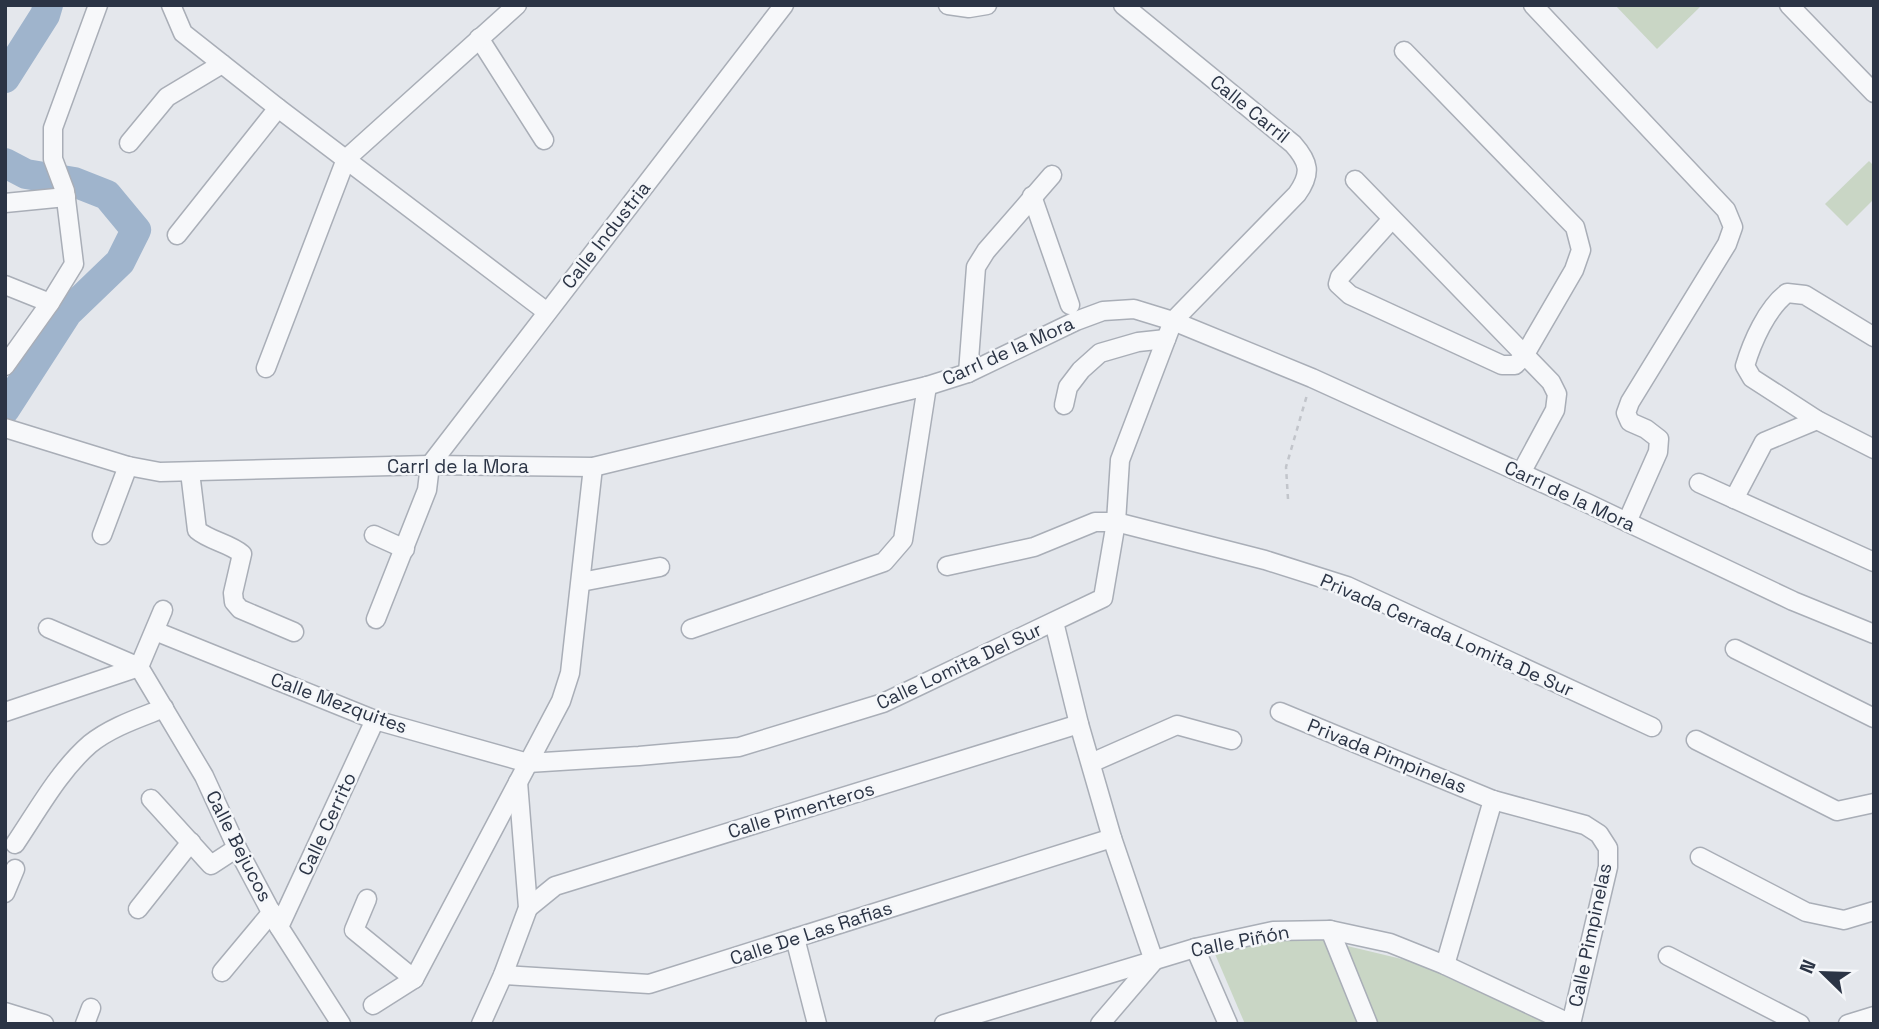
<svg xmlns="http://www.w3.org/2000/svg" width="1879" height="1029" font-family="'Space Grotesk',sans-serif">
<rect width="100%" height="100%" fill="#e4e7ec"/>
<g fill="#c9d6c5">
<polygon points="1615,5 1702,5 1657,49"/>
<polygon points="1869,161 1874,166 1874,199 1847,226 1825,204"/>
<polygon points="1289,932 1435,967 1551,1024 1245,1024 1215,954"/>
</g>
<g fill="none" stroke-linecap="round" stroke-linejoin="round">
<g stroke="#9fb4cc" stroke-width="30">
<polyline points="5,78 45,15 48,5"/>
<polyline points="5,163 26,174 74,182 107,195 136,230 120,262 67,313 5,409"/>
</g>
<g stroke="#a9aeb7" stroke-width="21">
<g id="minor">
<polyline points="171,5 183,33 278,108 547,312"/>
<polyline points="948,5 969,8 987,5"/>
<polyline points="1533,5 1726,210 1733,227 1727,244 1630,402 1626,413 1630,422 1646,429 1659,439 1658,452 1627,522"/>
<polyline points="1789,5 1874,93"/>
<polyline points="479,38 544,140"/>
<polyline points="129,143 167,97 222,64"/>
<polyline points="1355,180 1551,382 1557,394 1555,410 1521,473"/>
<polyline points="1032,196 1070,305"/>
<polyline points="5,203 66,197"/>
<polyline points="1392,219 1340,277 1338,284 1350,295 1502,365 1515,365 1524,356 1574,270 1581,250 1575,227 1404,51"/>
<polyline points="177,235 278,108"/>
<polyline points="5,285 50,303"/>
<path d="M1874,337L1805,295L1787,293C1767,308 1752,342 1745,366L1752,378L1817,420L1874,449"/>
<polyline points="5,366 50,303 74,264 65,191 53,159 53,128 98,5"/>
<polyline points="266,368 346,159 517,5"/>
<polyline points="968,373 976,267 986,251 1052,175"/>
<polyline points="1064,405 1068,387 1081,370 1100,353 1138,342 1166,339"/>
<polyline points="5,428 128,466 160,472 430,465 593,467 927,386 968,373 1076,321 1103,311 1134,309 1173,321 1312,378 1587,503 1793,601 1874,634"/>
<path d="M190,472L197,530C210,541 229,543 242,554L233,593L234,602L240,609L294,632"/>
<polyline points="1699,483 1874,562"/>
<polyline points="1734,499 1764,442 1817,420"/>
<polyline points="102,535 128,466"/>
<polyline points="374,535 405,549"/>
<polyline points="947,566 1034,547 1095,522 1116,522 1265,560 1347,586 1652,727"/>
<polyline points="581,582 660,567"/>
<polyline points="376,619 427,490 430,465 784,5"/>
<polyline points="1054,622 1079,724 1112,838 1154,961 1100,1024"/>
<polyline points="48,628 139,667"/>
<polyline points="691,629 884,562 903,540 927,386"/>
<path d="M155,631L375,720L528,763L639,756L739,747L883,703L1103,598L1116,522L1120,460L1173,321L1297,194C1312,173 1309,162 1293,144L1123,5"/>
<polyline points="1735,649 1874,718"/>
<polyline points="139,667 204,776 237,848 279,927 341,1024"/>
<polyline points="139,667 163,610"/>
<polyline points="5,712 139,667"/>
<polyline points="1280,712 1493,800 1585,825 1599,834 1608,848 1608,867 1571,1024"/>
<polyline points="1696,740 1837,811 1874,803"/>
<polyline points="1091,763 1177,725 1232,740"/>
<polyline points="151,799 211,865 237,848"/>
<path d="M15,844C38,810 59,771 90,744C111,727 139,718 164,708"/>
<polyline points="1700,857 1806,912 1844,920 1874,911"/>
<polyline points="5,893 15,869"/>
<polyline points="367,899 354,930 414,979"/>
<polyline points="528,908 555,886 1079,724"/>
<polyline points="138,909 191,842"/>
<polyline points="279,927 375,720"/>
<polyline points="1330,930 1368,1024"/>
<polyline points="795,938 817,1024"/>
<polyline points="1195,948 1228,1024"/>
<polyline points="1668,956 1800,1024"/>
<polyline points="1445,965 1493,800"/>
<polyline points="222,972 272,912"/>
<polyline points="503,975 649,984 1112,838"/>
<polyline points="373,1005 414,979 561,701 570,673 593,467"/>
<polyline points="5,1012 44,1024"/>
<polyline points="85,1024 91,1008"/>
<polyline points="481,1024 503,975 528,908 518,782"/>
<polyline points="944,1024 1195,948 1273,931 1330,930 1390,943 1445,965 1571,1024"/>
<polyline points="1848,1024 1874,1016"/>
</g>
</g>
<polyline stroke="#c2c5cb" stroke-width="2.5" stroke-dasharray="5 5" stroke-linecap="butt" points="1288,499 1286,467 1307,395"/>
<use href="#minor" stroke="#f7f8fa" stroke-width="18"/>
</g>
<g text-anchor="middle" dominant-baseline="central" stroke-width="5" stroke-linejoin="round" paint-order="stroke">
<g font-size="19" fill="#2b3445" stroke="#f4f6f9">
<text transform="translate(1250 109) rotate(39)">Calle Carril</text>
<text transform="translate(606 235) rotate(-52)">Calle Industria</text>
<text transform="translate(1008 351) rotate(-24)">Carrl de la Mora</text>
<text x="458" y="466">Carrl de la Mora</text>
<text transform="translate(1570 496) rotate(25)">Carrl de la Mora</text>
<text transform="translate(1447 635) rotate(24)">Privada Cerrada Lomita De Sur</text>
<text transform="translate(959 666) rotate(-25)">Calle Lomita Del Sur</text>
<text transform="translate(339 703) rotate(20)">Calle Mezquites</text>
<text transform="translate(1387 756) rotate(22)">Privada Pimpinelas</text>
<text transform="translate(801 810) rotate(-17)">Calle Pimenteros</text>
<text transform="translate(327 824) rotate(-65)">Calle Cerrito</text>
<text transform="translate(239 846) rotate(63)">Calle Bejucos</text>
<text transform="translate(811 933) rotate(-18)">Calle De Las Rafias</text>
<text transform="translate(1590 935) rotate(-78)">Calle Pimpinelas</text>
<text transform="translate(1240 941) rotate(-11)">Calle Piñón</text>
</g>
</g>
<rect width="1879" height="1029" fill="none" stroke="#2b3445" stroke-width="14"/>
<g transform="translate(1823 973) rotate(293)" stroke="#f4f6f9" stroke-width="5" paint-order="stroke">
<path d="M0-5L12 26L0 18L-12 26Z" fill="#2b3445"/>
<text y="-10" font-size="19" font-weight="bold" text-anchor="middle" fill="#2b3445">N</text>
</g>
</svg>
